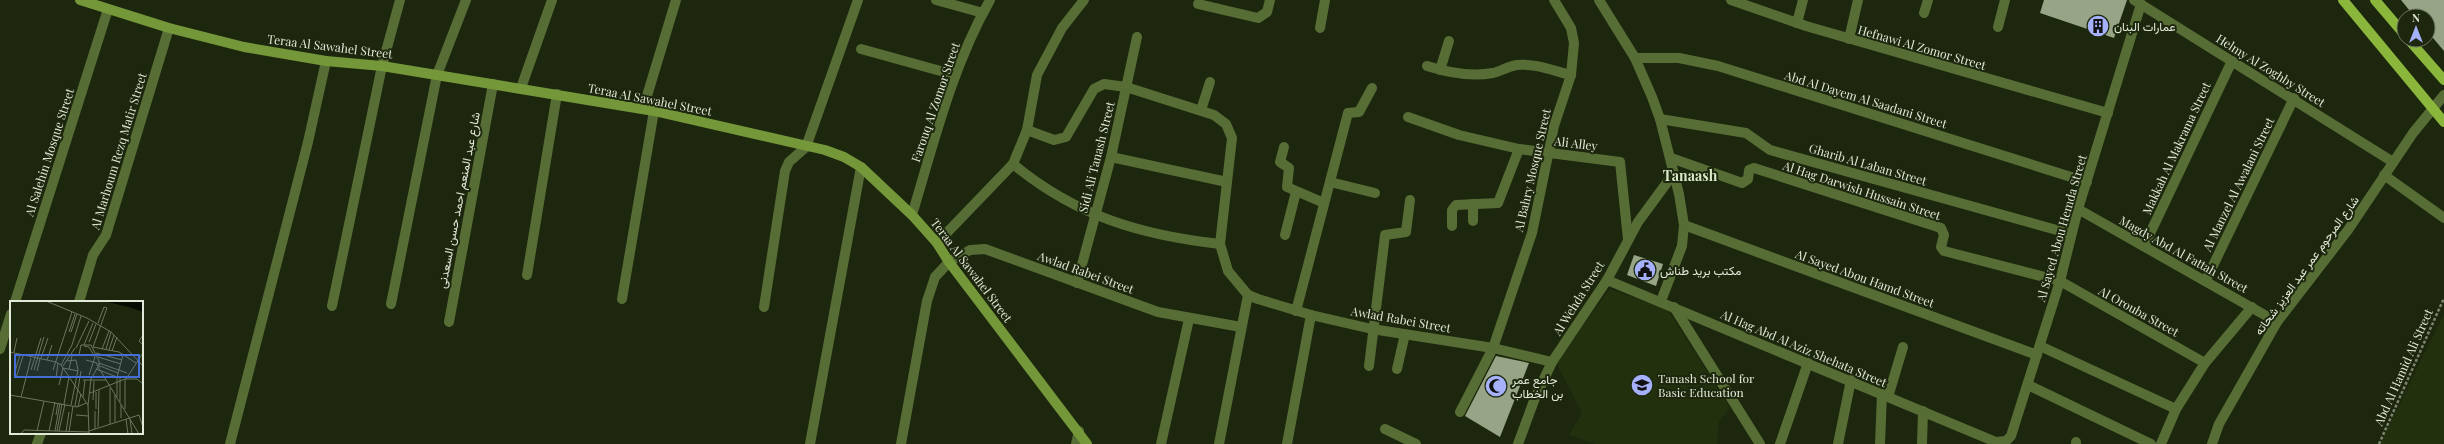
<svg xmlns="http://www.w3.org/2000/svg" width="2444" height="444" font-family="'Playfair Display',Vazirmatn,serif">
<rect width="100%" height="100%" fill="#1d270d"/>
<g fill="#23300e">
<polygon points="1610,289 1668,310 1730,408 1719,422 1717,444 1596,444 1569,435 1582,413 1556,362"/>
<polygon points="2444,314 2444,444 2380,444"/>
</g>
<g fill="#97a586">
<polygon points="2044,0 2127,0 2114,38 2040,13"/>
<polygon points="2401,0 2444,0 2444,51 2428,32 2428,16 2414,16"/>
<polygon points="1634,255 1663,264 1656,286 1627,275"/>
<polygon points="1496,356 1529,363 1500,437 1465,416"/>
</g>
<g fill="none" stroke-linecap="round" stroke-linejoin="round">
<polyline stroke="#7c846f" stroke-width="2.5" stroke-dasharray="3 2" stroke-linecap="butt" points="2379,444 2444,298"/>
<g stroke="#576d36" stroke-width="10">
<polyline points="936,0 983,13"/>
<polyline points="1599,0 1635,58 1652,97 1660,119 1679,194 1684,225 1682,246 1661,301"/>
<polyline points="1731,0 1806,26 2108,113"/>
<polyline points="2134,0 2393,162"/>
<polyline points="1198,4 1258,18 1267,12 1270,0"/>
<polyline points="1924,13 1928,0"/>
<polyline points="1797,23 1803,0"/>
<polyline points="1998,27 2005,0"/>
<polyline points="1320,28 1325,0"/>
<polyline points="1849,39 1858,0"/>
<polyline points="861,49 955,75"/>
<polyline points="1635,58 1679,58 1718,66 2087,182"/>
<path d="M1427,66C1449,73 1470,77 1493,73C1501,71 1509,66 1517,65C1534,63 1554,71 1571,75"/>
<polyline points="1440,70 1449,41"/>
<polyline points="521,88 552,0"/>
<polyline points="643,109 676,0"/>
<polyline points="1201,110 1210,82"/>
<polyline points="1408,117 1459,135 1519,149 1620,162 1628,239"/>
<polyline points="1660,119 1746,133 1770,150 2071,234"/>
<polyline points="1027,130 1054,140 1066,137 1094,89 1104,84 1126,87 1214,115 1226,124 1232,138 1220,244 1228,271 1248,295 1258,299 1311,315 1372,329 1493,348 1552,362"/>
<polyline points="1284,147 1280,162 1289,168 1287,187 1324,203"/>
<polyline points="1111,157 1227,182"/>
<polyline points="1671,158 1742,183 1748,179 1749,170 1754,168 1941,228 1944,235 1941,247 1944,251 2060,281 2205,363"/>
<path d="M1013,164C1076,216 1140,235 1220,244"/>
<polyline points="2384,175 2444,218"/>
<polyline points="1330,182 1375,193"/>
<polyline points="1473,204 1473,221"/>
<polyline points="2078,209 2277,322"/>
<path d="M912,215C934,142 952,67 990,0"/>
<polyline points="1684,225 2037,355"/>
<polyline points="1452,226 1452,210 1456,205 1498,203 1519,149"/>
<polyline points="1285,235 1296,192"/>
<polyline points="937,243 1013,164 1027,130 1037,75 1062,28 1084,0"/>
<polyline points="2144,246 2232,61"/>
<polyline points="527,275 557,94"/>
<polyline points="1607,280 1996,442 2006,441 2011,436 2060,281 2078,209 2141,4"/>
<polyline points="2206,280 2294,98"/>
<polyline points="1077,283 1111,157 1137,37"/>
<polyline points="622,299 654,111"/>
<polyline points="15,302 108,9"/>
<polyline points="79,302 93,255 106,235 169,28"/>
<polyline points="391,304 437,75 466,0"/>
<polyline points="332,306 382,66 400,0"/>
<polyline points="764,307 785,171 789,162 806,147 858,0"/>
<polyline points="1674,307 1760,444"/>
<polyline points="1296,311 1348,113 1359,112 1372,88"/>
<polyline points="449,322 493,84"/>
<polyline points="2040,346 2176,409"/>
<polyline points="0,349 11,314"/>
<polyline points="1369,366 1385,235 1406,232 1410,200"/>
<polyline points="1397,369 1405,334"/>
<polyline points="2028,385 2151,444"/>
<polyline points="1888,397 1903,347"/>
<polyline points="1460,412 1493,348 1532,233 1554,126 1571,75 1574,43 1571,28 1554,0"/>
<polyline points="1385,429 1416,444"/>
<polyline points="2076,442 2076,444"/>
<polyline points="37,444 41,433"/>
<polyline points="230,444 308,142 326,61"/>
<polyline points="810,444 861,167"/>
<polyline points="901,444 927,301 935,277 949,262 970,250 985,249 1158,312 1241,327"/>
<polyline points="1076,444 1079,431"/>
<polyline points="1161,444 1189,319"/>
<polyline points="1219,444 1248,295"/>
<polyline points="1287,444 1311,315"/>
<polyline points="1518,444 1535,398 1552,362 1607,280 1638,222 1674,173"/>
<polyline points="1780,444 1808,363"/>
<polyline points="1838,444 1851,380"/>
<polyline points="1880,444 1882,394"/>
<polyline points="1922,444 1923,411"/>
<polyline points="2161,444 2176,409 2205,363 2252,307"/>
<polyline points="2212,444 2219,424 2277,322 2348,230 2413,133 2444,95"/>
</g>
<polyline stroke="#74973a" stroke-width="10" points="80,0 169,28 244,47 326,61 382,66 654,111 825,150 844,157 861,167 912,215 937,243 949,262 1087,444"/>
<g stroke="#8ab73b" stroke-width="10">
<polyline points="2343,0 2444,122"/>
<polyline points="2375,0 2404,34"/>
<polyline points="2409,40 2444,80"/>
</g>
</g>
<defs>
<g id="building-disc" transform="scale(1.15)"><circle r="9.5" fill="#a6b1fc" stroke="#1d270d"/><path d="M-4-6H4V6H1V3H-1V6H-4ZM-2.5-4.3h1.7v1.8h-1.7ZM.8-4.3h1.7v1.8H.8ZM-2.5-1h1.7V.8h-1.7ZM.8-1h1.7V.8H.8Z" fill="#111"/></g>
<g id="civic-disc" transform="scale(1.15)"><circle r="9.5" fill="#a6b1fc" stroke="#1d270d"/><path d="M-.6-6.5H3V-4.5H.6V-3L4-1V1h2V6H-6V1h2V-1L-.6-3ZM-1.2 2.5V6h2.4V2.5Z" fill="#111"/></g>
<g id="school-disc" transform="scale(1.15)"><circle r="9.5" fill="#a6b1fc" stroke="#1d270d"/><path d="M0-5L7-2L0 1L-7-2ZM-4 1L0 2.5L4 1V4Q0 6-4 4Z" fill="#111"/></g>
<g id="mosque-disc" transform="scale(1.15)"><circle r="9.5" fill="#a6b1fc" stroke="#1d270d"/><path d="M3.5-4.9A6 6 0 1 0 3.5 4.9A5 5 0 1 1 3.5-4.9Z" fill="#111"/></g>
</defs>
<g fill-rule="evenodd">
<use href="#building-disc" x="2098" y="26"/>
<use href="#civic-disc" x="1645" y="270"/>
<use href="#school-disc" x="1642" y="385"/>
<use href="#mosque-disc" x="1496" y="386"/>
</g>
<g text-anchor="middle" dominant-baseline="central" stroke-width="4" stroke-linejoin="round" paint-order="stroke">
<g font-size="12" fill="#e2e9d9" stroke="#1d270d" text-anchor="start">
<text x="2114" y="26">عمارات البنان</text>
<text x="1660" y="270">مكتب بريد طناش</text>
<text x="1658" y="378">Tanash School for<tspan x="1658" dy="14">Basic Education</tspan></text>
<text x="1512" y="379">جامع عمر<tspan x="1512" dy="14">بن الخطاب</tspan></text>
</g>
<g font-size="12" fill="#e2e9d9" stroke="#1d270d">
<text transform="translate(330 46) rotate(7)">Teraa Al Sawahel Street</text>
<text transform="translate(1922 47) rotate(16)">Hefnawi Al Zomor Street</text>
<text transform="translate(2271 70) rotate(32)">Helmy Al Zoghby Street</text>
<text transform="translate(650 99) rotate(11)">Teraa Al Sawahel Street</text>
<text transform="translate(1866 99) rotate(17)">Abd Al Dayem Al Saadani Street</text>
<text transform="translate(935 102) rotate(-71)">Farouq Al Zomor Street</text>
<text transform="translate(1576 143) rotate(7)">Ali Alley</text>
<text transform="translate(2176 148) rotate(-65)">Makkah Al Makrama Street</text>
<text transform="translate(118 151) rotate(-73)">Al Marhoum Rezq Matir Street</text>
<text transform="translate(49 152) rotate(-72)">Al Salehin Mosque Street</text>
<text transform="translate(1096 157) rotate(-76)">Sidi Ali Tanash Street</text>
<text transform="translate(1868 164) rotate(16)">Gharib Al Laban Street</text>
<text transform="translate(1532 170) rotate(-77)">Al Bahry Mosque Street</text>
<text transform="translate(2238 184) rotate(-64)">Al Manzel Al Awalani Street</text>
<text transform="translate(1862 190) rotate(18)">Al Hag Darwish Hussain Street</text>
<text transform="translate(458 200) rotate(-79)">شارع عبد المنعم احمد حسن السعدنى</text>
<text transform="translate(2061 228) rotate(-74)">Al Sayed Abou Hemda Street</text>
<text transform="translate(2184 254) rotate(29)">Magdy Abd Al Fattah Street</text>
<text transform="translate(2306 265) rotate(-54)">شارع المرحوم عمر عبد العزيز شحاته</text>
<text transform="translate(972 270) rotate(53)">Teraa Al Sawahel Street</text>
<text transform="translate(1086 272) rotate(20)">Awlad Rabei Street</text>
<text transform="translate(1865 278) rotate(20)">Al Sayed Abou Hamd Street</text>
<text transform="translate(1578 298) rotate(-58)">Al Wehda Street</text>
<text transform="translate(2139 311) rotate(29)">Al Orouba Street</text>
<text transform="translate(1401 319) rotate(10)">Awlad Rabei Street</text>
<text transform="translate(1804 348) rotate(23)">Al Hag Abd Al Aziz Shehata Street</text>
<text transform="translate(2403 367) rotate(-66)">Abd Al Hamid Ali Street</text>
</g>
<g font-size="14" font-weight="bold" fill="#dbe9c8" stroke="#1d270d">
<text x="1690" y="175">Tanaash</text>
</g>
</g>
<g transform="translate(10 301)">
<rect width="133" height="133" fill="#1d270d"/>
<path d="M94,0H133V11L122,7Z" fill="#040c00"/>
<path fill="none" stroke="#6c755f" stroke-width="1" d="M36,0L77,17L101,31L133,65M59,31L65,13M61,31L67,13M133,34L129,40L133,44M79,41L86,23M74,44L83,22M74,45L79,46L85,56L79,74M83,46L97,7L94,6L88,22M83,46L109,51L126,62M66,47L79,20M92,48L99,30M96,48L101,31M99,49L104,34M102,50L107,36M0,51L46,61L51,64L78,104L79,133M4,51L7,37M86,52L112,59M65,54H69L71,44H81L89,60V69M88,56L111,63M31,57L38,37M37,59L42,44M76,59L87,62V65M57,60L66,59L68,69L61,104M89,62L117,72M51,64L62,44L71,15M53,65L65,47M90,65L108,72M59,68L62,55M86,68L107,76L113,54M21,69L31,37M24,69L34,36M43,69L62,11M90,69L129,133M27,70L30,58M4,74L10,54M107,76V96M6,77L13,55M46,77L48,62M116,78L133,52M73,79H96M49,84L53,67L68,70M80,92L115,78H127L133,83M0,94L67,106L76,102M11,96L21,57M73,96L75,79M83,99L84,80M110,101V76M54,103L59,76M78,104L81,78L90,62M65,105L71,70M68,106L71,93M86,108V91M115,108V78M46,114L48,102M66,114L78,115M111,117V104M116,118L118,133M120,118L122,133M105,121V94M100,123V87M88,126L89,89M85,128V110M27,130L34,100M39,130L45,101M45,130L50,102M47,130L52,103M49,130L55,103M79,130L129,114L133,126M56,131L59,111M59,131L63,105M11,133L14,129L79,131"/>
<path fill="#446dd8" fill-opacity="0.15" stroke="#446dd8" stroke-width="2" d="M5,54H129V76H5Z"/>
<rect width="133" height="133" fill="none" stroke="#e2e9d9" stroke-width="2"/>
</g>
<g transform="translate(2416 28)"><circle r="19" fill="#1d270d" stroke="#6c755f"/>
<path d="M0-3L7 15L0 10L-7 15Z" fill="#a6b1fc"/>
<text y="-6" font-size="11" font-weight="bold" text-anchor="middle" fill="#e2e9d9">N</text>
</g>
</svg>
